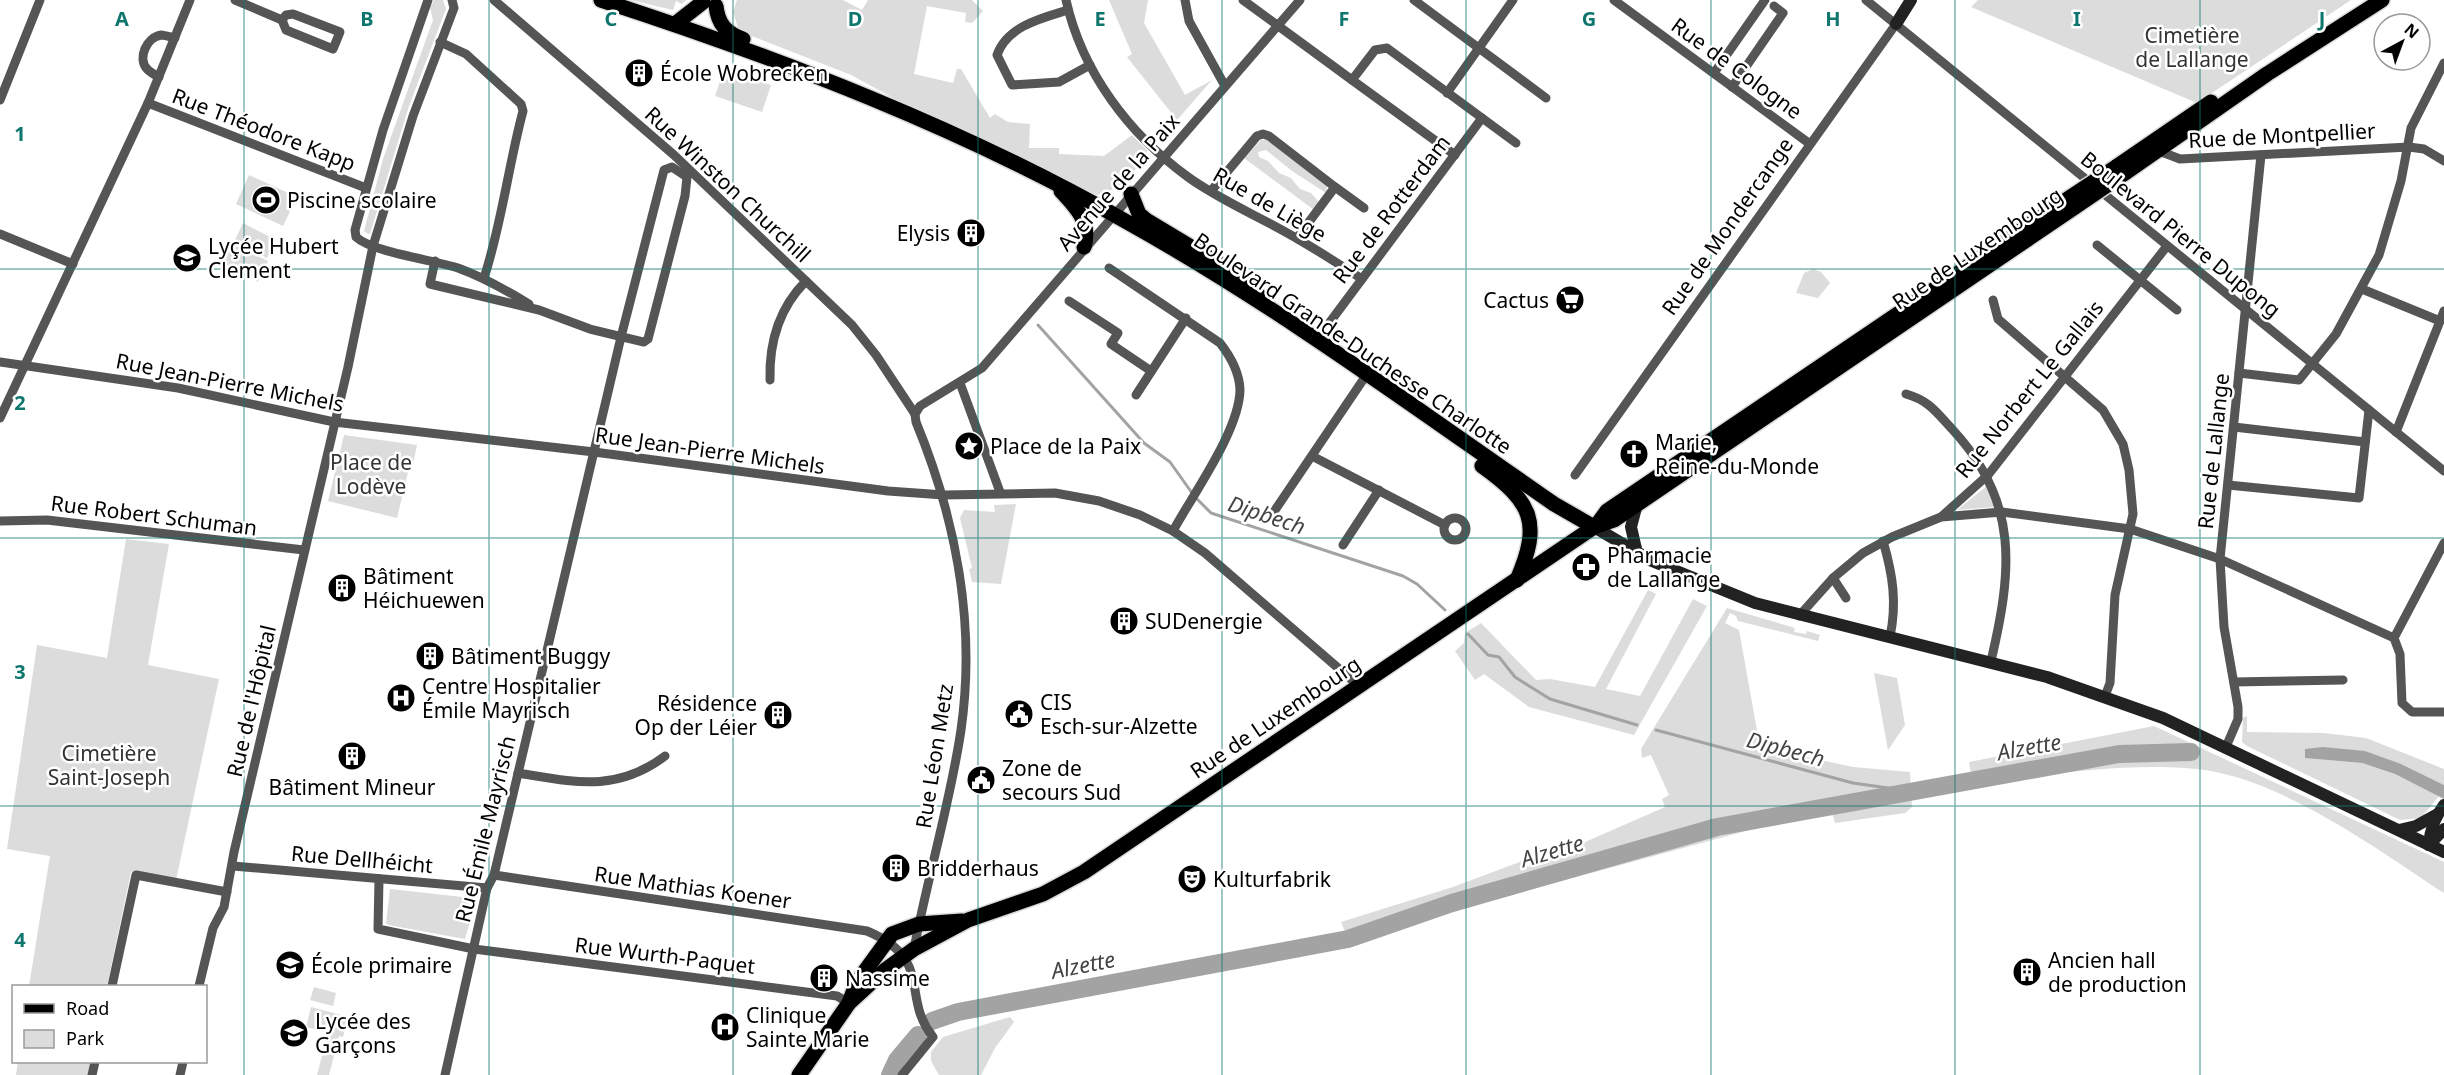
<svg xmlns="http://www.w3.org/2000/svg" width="2444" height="1075" font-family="'Noto Sans',sans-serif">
<rect width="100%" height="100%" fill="#fff"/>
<g fill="#dcdcdc">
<polygon points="434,0 443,0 446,9 409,106 370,234 368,234 364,231 383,159 433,20 430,8"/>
<polygon points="630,0 686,0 682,4 676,1 673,10"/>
<path d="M737,0H843L862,10L868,0H972L983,11L972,23L965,22L966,13L927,6L914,74L953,83L957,69H961L990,118L995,114L1008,122L1030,124L1029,148H1059V154L1104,156L1132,135L1147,150V156C1132,173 1120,191 1097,195L897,100L851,75L739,31L733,12Z"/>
<polygon points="1109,0 1148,0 1144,23 1185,95 1212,80 1177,120 1127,57 1132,54"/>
<polygon points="1978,0 2351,0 2197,103 1971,7"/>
<polygon points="724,69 771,85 762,112 715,96"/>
<polygon points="1261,140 1267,140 1327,186 1326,193 1292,171 1266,150 1258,152 1259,157 1268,161 1279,173 1291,178 1300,189 1311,193 1319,202 1314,210 1244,158"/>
<polygon points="249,175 297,197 283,226 236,204"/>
<polygon points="243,223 276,240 267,258 234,242"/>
<polygon points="230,243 268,261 258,282 220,264"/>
<polygon points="1813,269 1821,272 1830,283 1818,298 1796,293 1804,273"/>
<polygon points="344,435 417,445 413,464 410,464 397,518 328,501"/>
<polygon points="1987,486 1994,507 1957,510"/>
<polygon points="1016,504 1001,584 972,582 969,569 972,568 960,518 964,510 995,512 994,505"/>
<polygon points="126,539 169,544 148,665 219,679 176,880 131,872 107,986 29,986 50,856 7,849 37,645 107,658"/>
<polygon points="1648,590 1656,594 1606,689 1640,696 1693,599 1707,606 1634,735 1529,707 1484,674 1475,680 1455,651 1464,643 1465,633 1481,623 1536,680 1550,679 1595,687"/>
<polygon points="1727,608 1795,628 1794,632 1806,634 1807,631 1820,635 1818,641 1738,621 1736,616 1730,613 1725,623 1739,630 1760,747 1853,767 1910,772 1912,807 1905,813 1835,823 1831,808 1348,939 1341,922 1453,887 1525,860 1528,867 1665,807 1662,799 1669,795 1651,755 1642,758 1641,749"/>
<polygon points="1874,673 1897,678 1905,725 1888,750"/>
<polygon points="2247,716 2247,732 2324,733 2366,738 2444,769 2444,785 2401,764 2305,758 2362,763 2395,774 2439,796 2421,818 2400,820 2247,746 2242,742 2243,718"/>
<path d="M2154,726L2444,862V893C2377,849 2277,776 2196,769C2122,762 2047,775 1973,785L1969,762Z"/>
<path d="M390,889L462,897C477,908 469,924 465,939L388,925L386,923Z"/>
<polygon points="314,987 336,993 333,1006 310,1000"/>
<polygon points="311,1007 349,1017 343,1037 339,1036 329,1075 317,1075 328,1033 306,1027"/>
<polygon points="1010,1017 1014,1022 995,1048 981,1075 939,1075 931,1061 931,1052 943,1037"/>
<polygon points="18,1062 92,1062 89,1075 16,1075"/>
</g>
<polygon fill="#a3a3a3" points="2323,747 2365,751 2401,764 2444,785 2444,799 2395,774 2362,763 2305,758 2305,749"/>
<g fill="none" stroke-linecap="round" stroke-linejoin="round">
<g stroke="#a3a3a3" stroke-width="3">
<polyline points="1038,325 1144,443 1170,462 1192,493"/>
<polyline points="1196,498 1211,513 1403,576 1417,584 1445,610"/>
<polyline points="1468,634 1488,655 1499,657 1515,677 1550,699 1637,725"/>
<polyline points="1656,730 1853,783 1909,791"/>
</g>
<g stroke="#a3a3a3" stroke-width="18">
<polyline points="932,1021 958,1012 1348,939 1452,903 1717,827 2119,754 2191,752"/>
<polyline points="890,1075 897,1060 918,1035"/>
</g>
<g stroke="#dbdbdb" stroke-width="18">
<g id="primary">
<path d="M601,0C782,59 962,128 1127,222C1276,305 1414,407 1554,504L1594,527"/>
<path d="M716,6C718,24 726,33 743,39"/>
<polyline points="675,24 703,2"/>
<polyline points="2116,167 2211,102"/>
<polyline points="2125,173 2267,74 2382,0"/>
<path d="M1061,191C1077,208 1091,222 1084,247"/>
<polyline points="1131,194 1139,214 1146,220 1241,277 1258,294"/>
<path d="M1482,466C1532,502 1542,522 1517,580"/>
<polyline points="1596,526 1607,511 2066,200"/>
<polyline points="849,1003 885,970 914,949 968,920 1043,894 1084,872 1594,527 1614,520 2075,207"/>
<polyline points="799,1075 849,1003 857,982 892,934 919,924 962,921"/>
</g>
</g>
<g stroke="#555" stroke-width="9">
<polyline points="235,0 282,20"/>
<path d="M428,0L383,130L355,230L356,237C372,252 433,260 458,268C483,277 506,290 529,304"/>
<polyline points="494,0 674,155 852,325 876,355 915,414"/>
<path d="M1066,0C1082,72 1129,134 1188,177C1221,201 1261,217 1296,238C1319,251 1340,265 1362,279"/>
<polyline points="1185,0 1189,21 1225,86"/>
<polyline points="1243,0 1352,80"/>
<polyline points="1414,0 1546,98"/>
<polyline points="1614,0 1810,144"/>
<polyline points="1866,0 2444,471"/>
<path d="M1068,10C1042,18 1007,26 997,55L1012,85L1059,82L1090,65"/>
<polygon points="293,14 340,32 333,49 286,30 282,20 286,15"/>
<path d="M440,42L466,54L521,104L523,111C508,167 502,223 484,278"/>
<polyline points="1714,73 1765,0"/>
<path d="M159,77C155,75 150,72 147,69C137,58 147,37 161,35C164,35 171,37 175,38"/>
<polyline points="1732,87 1783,13 1774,6"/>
<polyline points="1447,93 1513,0"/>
<polyline points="0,100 40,0"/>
<polyline points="148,103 366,188"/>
<polyline points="2159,151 2180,159 2409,147 2424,149 2444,161"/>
<polyline points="1455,155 1352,80 1375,50 1387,48 1516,143"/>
<polyline points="1335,187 1364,208"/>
<polyline points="1211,191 1257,136 1263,134 1269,136 1335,187 1297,238"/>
<polyline points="0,234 73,264"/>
<polyline points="2097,245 2177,310"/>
<polyline points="435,261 430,284 539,310 590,329 644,342 648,339 685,196 687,177 672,167 664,170 621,337 494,875 487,888 445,1075"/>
<path d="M1109,268L1220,343C1231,357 1239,371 1240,389C1240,430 1193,494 1173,531"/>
<polyline points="2362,289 2440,321"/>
<polyline points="1993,300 1998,319 2103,410 2123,444 2129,470 2133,514 2115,595 2110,683 2105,696"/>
<polyline points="1069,301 1118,333 1111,344 1151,371"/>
<polyline points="1330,322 1482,118"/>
<polyline points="0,362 178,388 334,422 594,452 888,491 944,495 1055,493 1099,501 1140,515 1173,531 1205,553 1359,686"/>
<polyline points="2239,373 2299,380 2336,334 2379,255 2401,181 2411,128 2444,63"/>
<path d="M770,380C769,343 779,308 806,281"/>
<polyline points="960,383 1000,492"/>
<path d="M1906,394C1930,401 1936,412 1952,429C2020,502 2012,571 1991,661"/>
<polyline points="1136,395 1186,318"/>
<polyline points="0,418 148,103 190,0"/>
<polyline points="2234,427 2365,442"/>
<polyline points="2396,432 2444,311"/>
<polyline points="1312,456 1445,525"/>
<polyline points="1575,475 1896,24"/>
<polyline points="2228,485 2359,498 2369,410"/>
<polyline points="1271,516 1367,374"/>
<polyline points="1941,517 1988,475 2167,246"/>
<circle cx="1455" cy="529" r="11"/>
<polyline points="0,521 47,520 304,550"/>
<path d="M1883,541C1893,575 1897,603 1890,637"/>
<polyline points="1343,545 1379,490"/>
<polyline points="1833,578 1846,598"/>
<polyline points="1799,616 1833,578 1863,553 1892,537 1941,517 2002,512 2130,529 2220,559 2394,638 2400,654 2402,703 2412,712 2444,712"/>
<polyline points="2394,638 2444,543"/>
<polyline points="2234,682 2343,680"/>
<polyline points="2226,747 2238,719 2238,707 2224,627 2220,559 2261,155"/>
<path d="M518,773C574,782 616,793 665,756"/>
<polyline points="233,866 487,888"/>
<path d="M494,875L867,931C935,960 900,996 933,1037L902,1075"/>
<polyline points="379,879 378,929 474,949 837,996 849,1003"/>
<path d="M914,949C928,875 950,804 961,730C976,625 956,519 916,422L915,414L920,406L982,368L1300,0"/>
<polyline points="112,986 136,875 227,892"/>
<polyline points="199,986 213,928 224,907 234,852 348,367 373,246 413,116 454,8 452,0"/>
<polyline points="92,1075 95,1062"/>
<polyline points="180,1075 183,1062"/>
</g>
<g stroke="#222" stroke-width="12">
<polyline points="1896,24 1911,0"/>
<polyline points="1594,527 1652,561 1755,603 2047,677 2163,718 2444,852"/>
<polyline points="1637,553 1631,527 1637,504"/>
<polyline points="2399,830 2416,826 2436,815"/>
<path d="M2429,845C2430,830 2435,817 2444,805"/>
<polyline points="2429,845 2444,829"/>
</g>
<use href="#primary" stroke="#000" stroke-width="15"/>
<g stroke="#dbdbdb" stroke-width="18" stroke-linecap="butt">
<g id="primary-bridge">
<polyline points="2066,200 2116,167"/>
<polyline points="2075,207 2125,173"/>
</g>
</g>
<use href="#primary-bridge" stroke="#000" stroke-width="15"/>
</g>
<path fill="none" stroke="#0f766e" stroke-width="1.5" stroke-opacity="0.55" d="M244,0V1075M489,0V1075M733,0V1075M978,0V1075M1222,0V1075M1466,0V1075M1711,0V1075M1955,0V1075M2200,0V1075M0,269H2444M0,538H2444M0,806H2444"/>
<defs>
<g id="building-disc" transform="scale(1.5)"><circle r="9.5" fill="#000" stroke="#fff"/><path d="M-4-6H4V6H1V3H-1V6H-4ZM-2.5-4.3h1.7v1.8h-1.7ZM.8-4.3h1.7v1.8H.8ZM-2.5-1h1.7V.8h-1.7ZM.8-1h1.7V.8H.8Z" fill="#fff"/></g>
<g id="stadium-disc" transform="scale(1.5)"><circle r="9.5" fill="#000" stroke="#fff"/><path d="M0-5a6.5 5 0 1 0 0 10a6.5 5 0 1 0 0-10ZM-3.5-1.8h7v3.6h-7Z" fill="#fff"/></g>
<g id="school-disc" transform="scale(1.5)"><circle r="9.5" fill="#000" stroke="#fff"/><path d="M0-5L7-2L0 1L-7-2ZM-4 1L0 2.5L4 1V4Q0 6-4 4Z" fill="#fff"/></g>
<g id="supermarket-disc" transform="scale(1.5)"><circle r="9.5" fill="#000" stroke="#fff"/><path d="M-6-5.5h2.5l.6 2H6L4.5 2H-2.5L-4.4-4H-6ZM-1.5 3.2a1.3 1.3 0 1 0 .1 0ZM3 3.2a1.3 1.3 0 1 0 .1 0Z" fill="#fff"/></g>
<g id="sight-disc" transform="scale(1.5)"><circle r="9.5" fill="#000" stroke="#fff"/><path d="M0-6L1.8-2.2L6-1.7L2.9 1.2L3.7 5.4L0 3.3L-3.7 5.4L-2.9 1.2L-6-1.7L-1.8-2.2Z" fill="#fff"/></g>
<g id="church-disc" transform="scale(1.5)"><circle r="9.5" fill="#000" stroke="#fff"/><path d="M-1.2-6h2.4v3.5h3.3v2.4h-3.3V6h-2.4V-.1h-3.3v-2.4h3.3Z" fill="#fff"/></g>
<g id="pharmacy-disc" transform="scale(1.5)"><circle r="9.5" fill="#000" stroke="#fff"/><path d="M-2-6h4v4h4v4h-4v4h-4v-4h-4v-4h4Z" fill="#fff"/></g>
<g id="hospital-disc" transform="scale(1.5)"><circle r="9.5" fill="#000" stroke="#fff"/><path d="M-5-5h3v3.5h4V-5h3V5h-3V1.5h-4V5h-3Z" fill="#fff"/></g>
<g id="civic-disc" transform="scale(1.5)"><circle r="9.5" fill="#000" stroke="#fff"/><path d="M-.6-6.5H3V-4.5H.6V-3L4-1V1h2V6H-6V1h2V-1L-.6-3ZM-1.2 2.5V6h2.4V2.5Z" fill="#fff"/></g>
<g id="theatre-disc" transform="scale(1.5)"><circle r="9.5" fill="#000" stroke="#fff"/><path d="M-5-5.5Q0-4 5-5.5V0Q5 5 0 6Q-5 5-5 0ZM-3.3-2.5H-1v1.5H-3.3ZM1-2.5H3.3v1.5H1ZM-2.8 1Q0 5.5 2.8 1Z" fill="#fff"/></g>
</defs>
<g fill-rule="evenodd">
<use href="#building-disc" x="639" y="73"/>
<use href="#stadium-disc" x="266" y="200"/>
<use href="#building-disc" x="971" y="233"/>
<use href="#school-disc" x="187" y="258"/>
<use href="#supermarket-disc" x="1570" y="300"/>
<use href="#sight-disc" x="969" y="446"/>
<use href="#church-disc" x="1634" y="454"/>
<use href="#pharmacy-disc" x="1586" y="567"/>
<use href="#building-disc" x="342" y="588"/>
<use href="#building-disc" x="1124" y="621"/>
<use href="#building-disc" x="430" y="656"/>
<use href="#hospital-disc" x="401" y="698"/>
<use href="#civic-disc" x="1019" y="714"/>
<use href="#building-disc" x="778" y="715"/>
<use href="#building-disc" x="352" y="756"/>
<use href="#civic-disc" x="981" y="780"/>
<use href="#building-disc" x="896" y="868"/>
<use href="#theatre-disc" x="1192" y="879"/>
<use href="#school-disc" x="290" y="965"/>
<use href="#building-disc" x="2027" y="972"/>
<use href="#building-disc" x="824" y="978"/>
<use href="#hospital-disc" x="725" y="1027"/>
<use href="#school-disc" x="294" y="1033"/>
</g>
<g text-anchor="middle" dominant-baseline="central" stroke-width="5" stroke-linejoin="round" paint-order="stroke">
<g font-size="21" fill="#333" stroke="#fff">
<text x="2192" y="35">Cimetière<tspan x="2192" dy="24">de Lallange</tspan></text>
<text x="371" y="462">Place de<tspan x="371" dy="24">Lodève</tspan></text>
<text x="109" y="753">Cimetière<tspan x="109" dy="24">Saint-Joseph</tspan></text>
</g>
<g font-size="21" fill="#000" stroke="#fff">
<text transform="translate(1737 68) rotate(36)">Rue de Cologne</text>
<text transform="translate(264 129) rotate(21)">Rue Théodore Kapp</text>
<text transform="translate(2282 135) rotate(-3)">Rue de Montpellier</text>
<text transform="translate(1118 182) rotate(-49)">Avenue de la Paix</text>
<text transform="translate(728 184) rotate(43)">Rue Winston Churchill</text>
<text transform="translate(1270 204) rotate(30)">Rue de Liège</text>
<text transform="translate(1391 209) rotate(-53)">Rue de Rotterdam</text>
<text transform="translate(1727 226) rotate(-55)">Rue de Mondercange</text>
<text transform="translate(2181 234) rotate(39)">Boulevard Pierre Dupong</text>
<text transform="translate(1977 248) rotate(-34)">Rue de Luxembourg</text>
<text transform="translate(1353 343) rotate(34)">Boulevard Grande-Duchesse Charlotte</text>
<text transform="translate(230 382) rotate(11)">Rue Jean-Pierre Michels</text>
<text transform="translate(2029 389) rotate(-51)">Rue Norbert Le Gallais</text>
<text transform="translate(710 450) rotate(8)">Rue Jean-Pierre Michels</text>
<text transform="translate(2213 451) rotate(-84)">Rue de Lallange</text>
<text transform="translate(154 515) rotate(7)">Rue Robert Schuman</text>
<text transform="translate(251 701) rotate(-77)">Rue de l'Hôpital</text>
<text transform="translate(1275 717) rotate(-34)">Rue de Luxembourg</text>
<text transform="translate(934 756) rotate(-81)">Rue Léon Metz</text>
<text transform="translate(485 829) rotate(-76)">Rue Émile Mayrisch</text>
<text transform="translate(362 859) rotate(5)">Rue Dellhéicht</text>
<text transform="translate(693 887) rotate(8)">Rue Mathias Koener</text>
<text transform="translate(665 955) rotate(7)">Rue Wurth-Paquet</text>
</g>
<g font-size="21" fill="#000" stroke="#fff" text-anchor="start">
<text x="660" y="73">École Wobrecken</text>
<text x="287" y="200">Piscine scolaire</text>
<text x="950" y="233" text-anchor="end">Elysis</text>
<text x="208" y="246">Lyçée Hubert<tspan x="208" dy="24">Clement</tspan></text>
<text x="1549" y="300" text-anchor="end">Cactus</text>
<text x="1655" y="442">Marie,<tspan x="1655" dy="24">Reine-du-Monde</tspan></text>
<text x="990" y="446">Place de la Paix</text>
<text x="1607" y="555">Pharmacie<tspan x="1607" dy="24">de Lallange</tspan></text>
<text x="363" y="576">Bâtiment<tspan x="363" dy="24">Héichuewen</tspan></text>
<text x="1145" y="621">SUDenergie</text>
<text x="451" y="656">Bâtiment Buggy</text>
<text x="422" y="686">Centre Hospitalier<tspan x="422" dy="24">Émile Mayrisch</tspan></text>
<text x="1040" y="702">CIS<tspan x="1040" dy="24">Esch-sur-Alzette</tspan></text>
<text x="757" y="703" text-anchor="end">Résidence<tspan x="757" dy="24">Op der Léier</tspan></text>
<text x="1002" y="768">Zone de<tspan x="1002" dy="24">secours Sud</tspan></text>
<text x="352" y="787" text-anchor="middle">Bâtiment Mineur</text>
<text x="917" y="868">Bridderhaus</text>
<text x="1213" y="879">Kulturfabrik</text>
<text x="2048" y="960">Ancien hall<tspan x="2048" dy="24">de production</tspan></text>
<text x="311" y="965">École primaire</text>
<text x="845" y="978">Nassime</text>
<text x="746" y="1015">Clinique<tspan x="746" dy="24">Sainte Marie</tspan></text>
<text x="315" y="1021">Lycée des<tspan x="315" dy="24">Garçons</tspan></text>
</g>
<g font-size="22" font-style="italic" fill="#444" stroke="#fff">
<text transform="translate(1267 514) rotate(18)">Dipbech</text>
<text transform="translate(2029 746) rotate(-10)">Alzette</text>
<text transform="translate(1786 748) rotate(15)">Dipbech</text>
<text transform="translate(1552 850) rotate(-16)">Alzette</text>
<text transform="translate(1083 964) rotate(-11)">Alzette</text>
</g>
</g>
<g font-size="20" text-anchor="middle" font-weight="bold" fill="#0f766e" stroke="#fff" stroke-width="5" stroke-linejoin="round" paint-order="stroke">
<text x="122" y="26">A</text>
<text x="367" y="26">B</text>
<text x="611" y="26">C</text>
<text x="855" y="26">D</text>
<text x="1100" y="26">E</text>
<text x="1344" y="26">F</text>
<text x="1589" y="26">G</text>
<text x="1833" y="26">H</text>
<text x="2077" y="26">I</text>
<text x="2322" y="26">J</text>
<text x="20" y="141">1</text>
<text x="20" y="410">2</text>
<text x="20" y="679">3</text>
<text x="20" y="947">4</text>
</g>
<rect x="12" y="985" width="195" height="78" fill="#ffffff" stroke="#999999" stroke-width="1.5"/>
<rect x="24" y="1004" width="30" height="9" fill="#000000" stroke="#999999" stroke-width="1.5"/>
<text x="66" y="1015" font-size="18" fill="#000000">Road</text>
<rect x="24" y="1030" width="30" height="18" fill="#dcdcdc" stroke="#999999" stroke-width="1.5"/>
<text x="66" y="1045" font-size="18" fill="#000000">Park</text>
<g transform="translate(2402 42) rotate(41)"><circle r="28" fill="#ffffff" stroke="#999999" stroke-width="1.5"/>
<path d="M0-4.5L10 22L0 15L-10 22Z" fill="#000000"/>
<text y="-9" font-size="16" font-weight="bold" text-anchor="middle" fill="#000000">N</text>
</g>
</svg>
